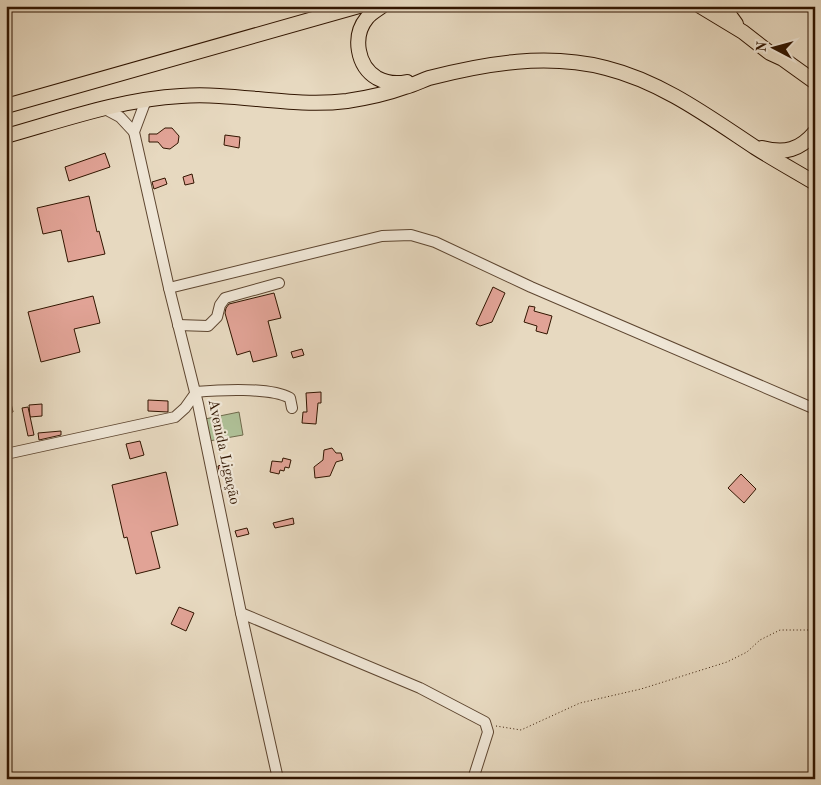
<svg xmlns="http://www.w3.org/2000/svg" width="821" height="785" font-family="'Old Standard TT',serif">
<rect width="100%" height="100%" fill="#e7d9c0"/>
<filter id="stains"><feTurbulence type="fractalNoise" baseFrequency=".004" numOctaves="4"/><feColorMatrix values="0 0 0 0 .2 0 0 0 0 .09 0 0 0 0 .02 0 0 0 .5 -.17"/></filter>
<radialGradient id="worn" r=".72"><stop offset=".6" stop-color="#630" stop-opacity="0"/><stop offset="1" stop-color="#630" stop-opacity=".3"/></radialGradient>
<polygon fill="#afc097" stroke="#706a4c" points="239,412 243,435 209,441 205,419"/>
<g fill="#e1a396" stroke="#311500">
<polygon points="165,128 172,128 179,136 178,143 170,149 163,148 158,142 149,142 149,134 157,134"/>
<polygon points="225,135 240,137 239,148 224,145"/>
<polygon points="105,153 110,167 69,181 65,167"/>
<polygon points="192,174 194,183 185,185 183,177"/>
<polygon points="165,178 167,184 154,189 152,182"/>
<polygon points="89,196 97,232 99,231 105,254 68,262 61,230 43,234 37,208"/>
<polygon points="493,287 505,293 492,322 480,326 476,324"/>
<polygon points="274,293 281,318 268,321 277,356 253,362 250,351 237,355 225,313 226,308 229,304"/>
<polygon points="93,296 100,323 74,329 80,352 41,362 28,312"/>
<polygon points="529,306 535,307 534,311 552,316 547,334 536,331 537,326 524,322"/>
<polygon points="302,349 304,355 293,358 291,352"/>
<polygon points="321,392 321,403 318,403 316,424 302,423 303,412 307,412 306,393"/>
<polygon points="9,394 13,412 6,414 6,395"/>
<polygon points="148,400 168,401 168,412 148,411"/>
<polygon points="42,404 42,416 30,417 29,405"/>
<polygon points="28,407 34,435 28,436 22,408"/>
<polygon points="61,431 61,435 39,440 38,433"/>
<polygon points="140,441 144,455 130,459 126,444"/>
<polygon points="332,448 336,453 341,453 343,460 336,462 330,476 315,478 314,467 323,460 324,450"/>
<polygon points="283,458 291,460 289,468 285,467 284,471 280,470 279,474 270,472 272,461 282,462"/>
<polygon points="225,464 227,474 220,476 218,466"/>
<polygon points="166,472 178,525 151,532 160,568 136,574 127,537 124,538 112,485"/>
<polygon points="741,474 756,489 744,503 728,488"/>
<polygon points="293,518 294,524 275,528 273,523"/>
<polygon points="247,528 249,534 237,537 235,531"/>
<polygon points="179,607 194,613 186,631 171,624"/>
</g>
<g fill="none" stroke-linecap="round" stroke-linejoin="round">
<g stroke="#5e4630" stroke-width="12">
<g id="minor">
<polyline points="146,100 134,132 169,288 198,404 241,613 278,779"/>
<polyline points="105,109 120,117 134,132"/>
<polyline points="169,288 382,236 411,235 435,242 531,287 815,409"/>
<polyline points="178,325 208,326 217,317 220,305 225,298 279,283"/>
<path d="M195,392C218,390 270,387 290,398L292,408"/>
<polyline points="6,454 175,417 185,408 195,394"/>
<polyline points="241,613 420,688 485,722 488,732 473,779"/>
</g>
</g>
<g stroke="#311500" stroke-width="16">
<g id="highway">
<path d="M382,6C377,10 371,13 367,18C352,36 357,66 377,78C386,83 397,84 407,82"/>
<polyline points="700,6 743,32 770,53 783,59 815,82"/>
<polyline points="723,6 736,24"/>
<polyline points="6,106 359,6"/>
<path d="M6,136C63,120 122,99 181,96C236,92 291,108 347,101C367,98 386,94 405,87C413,85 421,81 429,78C487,63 547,53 606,68C662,82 709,117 756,148C775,160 795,171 815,183"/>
<path d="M762,148C785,154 800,150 815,132"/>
</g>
</g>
<polyline stroke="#311500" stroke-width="1" stroke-dasharray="1 2.5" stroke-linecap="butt" points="496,726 521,730 580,703 641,689 727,662 747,652 760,640 780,630 815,630"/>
<use href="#minor" stroke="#efe6d6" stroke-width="10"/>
<use href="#highway" stroke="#e7d9c0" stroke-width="14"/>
</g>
<g text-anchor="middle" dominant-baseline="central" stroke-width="4.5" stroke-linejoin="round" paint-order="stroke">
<g font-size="15" fill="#311500" stroke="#efe6d6">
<text transform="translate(223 452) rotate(78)">Avenida Ligação</text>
</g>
</g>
<rect width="821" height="785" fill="none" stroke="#e7d9c0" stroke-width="25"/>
<rect x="8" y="8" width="806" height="770" fill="none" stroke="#311500" stroke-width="2.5"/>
<rect x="12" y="12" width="796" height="760" fill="none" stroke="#311500"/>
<g transform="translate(774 48) rotate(276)" stroke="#efe6d6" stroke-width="4" paint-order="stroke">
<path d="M0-4L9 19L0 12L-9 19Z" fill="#311500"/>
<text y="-8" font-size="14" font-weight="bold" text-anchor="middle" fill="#311500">N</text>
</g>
<rect width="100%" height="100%" filter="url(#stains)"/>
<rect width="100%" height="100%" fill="url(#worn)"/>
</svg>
